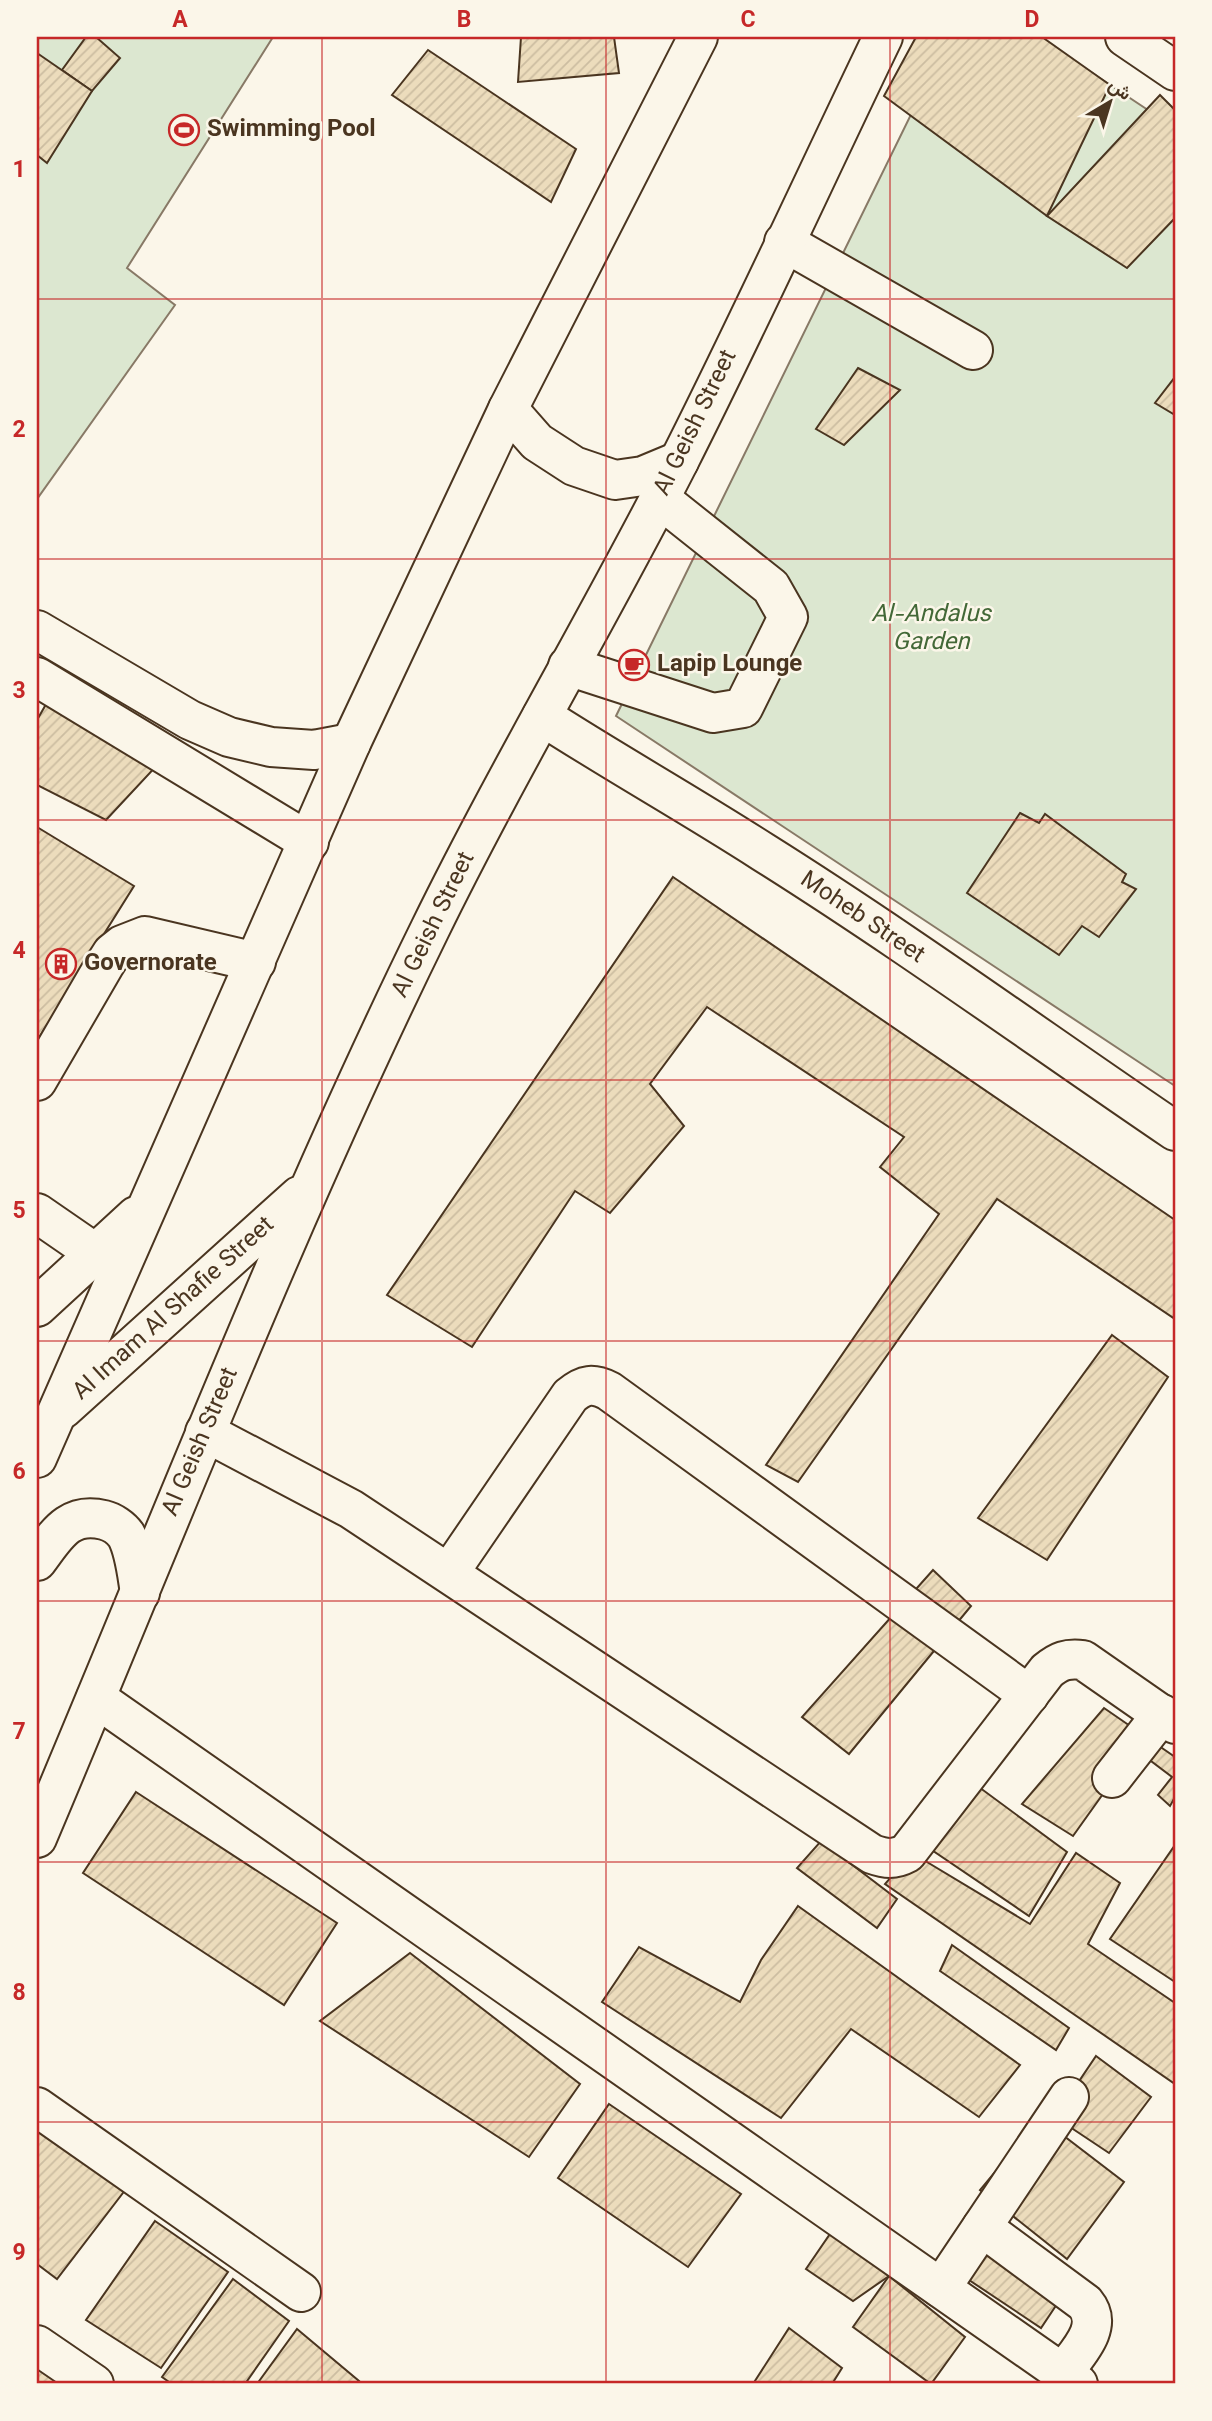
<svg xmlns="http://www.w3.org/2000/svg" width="1212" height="2421" font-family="Georgia,Vazirmatn,serif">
<defs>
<pattern id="building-hatch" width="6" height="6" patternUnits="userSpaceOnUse" patternTransform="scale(1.75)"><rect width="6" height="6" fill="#ecdcbc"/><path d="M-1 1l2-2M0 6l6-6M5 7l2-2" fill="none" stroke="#ccbda1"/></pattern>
</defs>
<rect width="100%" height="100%" fill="#fbf6e9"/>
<g fill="#dce7d0" stroke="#887966" stroke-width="2">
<polygon points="37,37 273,37 127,268 175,305 37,499"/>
<polygon points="949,37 1038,37 1175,128 1175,1086 616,716"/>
</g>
<g fill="url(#building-hatch)" stroke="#4a3520" stroke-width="2">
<polygon points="86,37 96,37 120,58 92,91 62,70"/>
<polygon points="521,37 614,37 619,73 518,82"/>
<polygon points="916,37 1042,37 1110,85 1047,216 884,96"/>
<polygon points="428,50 576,149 551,202 392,95"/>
<polygon points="37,53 92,91 47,163 37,155"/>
<polygon points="1160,95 1175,110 1175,218 1127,268 1047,216"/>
<polygon points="858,368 900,390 844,445 816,429"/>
<polygon points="1175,377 1175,415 1155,403"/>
<polygon points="53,692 160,762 106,820 37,785 37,720"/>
<polygon points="1020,813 1039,823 1045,814 1126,874 1122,882 1136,889 1099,937 1082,926 1059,955 967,893"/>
<polygon points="37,827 134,886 37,1041"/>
<polygon points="673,877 1175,1220 1175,1319 997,1199 798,1482 766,1465 939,1214 880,1167 904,1137 707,1007 650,1084 684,1126 610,1213 575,1191 472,1347 387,1295"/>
<polygon points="1112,1335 1168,1377 1047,1560 978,1518"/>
<polygon points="933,1570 971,1606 849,1754 802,1717"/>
<polygon points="1104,1708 1175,1757 1175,1797 1170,1806 1158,1795 1172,1777 1135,1749 1073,1836 1022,1804"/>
<polygon points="968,1779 1067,1852 1029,1916 920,1842"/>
<polygon points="136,1792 337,1923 284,2005 83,1873"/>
<polygon points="821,1841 897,1899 877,1928 797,1868"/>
<polygon points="1175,1845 1175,1982 1110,1939"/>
<polygon points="912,1853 1030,1924 1076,1853 1120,1883 1088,1944 1175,2003 1175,2084 885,1884"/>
<polygon points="798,1906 1020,2065 979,2117 851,2029 781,2118 602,2002 639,1947 740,2002 761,1960"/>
<polygon points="952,1945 1069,2028 1056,2050 940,1971"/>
<polygon points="410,1953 580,2084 529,2157 320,2021"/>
<polygon points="1096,2056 1151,2097 1109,2153 1055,2117"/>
<polygon points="609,2104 741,2194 688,2267 558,2178"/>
<polygon points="37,2119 129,2185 57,2279 37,2264"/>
<polygon points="1029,2131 1060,2133 1124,2182 1067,2259 980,2190"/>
<polygon points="155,2221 228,2272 161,2368 86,2320"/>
<polygon points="832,2231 889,2276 853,2301 806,2269"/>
<polygon points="971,2243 1057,2304 1041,2328 954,2270"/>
<polygon points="889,2276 965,2337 931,2384 853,2327"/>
<polygon points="233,2279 289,2321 245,2384 172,2384 162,2377"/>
<polygon points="789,2328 842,2368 832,2384 753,2384"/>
<polygon points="297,2329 359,2381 357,2384 257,2384"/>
<polygon points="37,2355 77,2384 37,2384"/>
</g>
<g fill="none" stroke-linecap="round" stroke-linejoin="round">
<g stroke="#4a3520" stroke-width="42">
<g id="minor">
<polyline points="1125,37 1175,71"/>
<polyline points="784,242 973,350"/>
<polyline points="37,630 190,720 229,737 271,747 314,750 351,743"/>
<polyline points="568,666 713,713 743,708 788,617 771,587 659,498"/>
<polyline points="37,677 309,842"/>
<path d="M542,716C615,763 690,805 763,852C903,940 1038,1038 1175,1131"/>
<polyline points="37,1081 105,964 112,953 122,945 145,936 256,962"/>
<polyline points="37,1213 95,1253"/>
<path d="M205,1432L351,1509L872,1854C886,1859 894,1860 907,1853L1047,1671C1059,1661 1067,1658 1083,1660L1175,1724"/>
<path d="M449,1573L570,1396C584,1384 593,1383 609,1391L1029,1695"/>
<polyline points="96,1698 1078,2384"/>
<polyline points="1112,1778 1162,1714"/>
<polyline points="37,2107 301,2292"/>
<path d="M982,2227L1085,2303C1105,2327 1077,2353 1063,2373"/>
<polyline points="941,2288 1069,2097"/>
<polyline points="37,2345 94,2384"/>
</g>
</g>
<g stroke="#4a3520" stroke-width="42">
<g id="major">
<polyline points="508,409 537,442 574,466 615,480 643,476 679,461"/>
<polyline points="37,1307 136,1216"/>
<polyline points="63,1409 299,1196"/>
<polyline points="37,1458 351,743 508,409 698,37"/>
<path d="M37,1561C56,1536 68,1511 104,1520C112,1522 121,1528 126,1535C135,1551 137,1575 140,1593"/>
<path d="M37,1838C166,1534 284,1226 430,929C508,770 599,618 679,461C750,321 815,178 883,37"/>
</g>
</g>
<use href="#minor" stroke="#fbf6e9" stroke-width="38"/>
<use href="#major" stroke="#fbf6e9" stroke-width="38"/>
</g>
<path fill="none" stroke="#c62828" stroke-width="2" stroke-opacity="0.55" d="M322,37V2384M606,37V2384M890,37V2384M37,299H1175M37,559H1175M37,820H1175M37,1080H1175M37,1341H1175M37,1601H1175M37,1862H1175M37,2122H1175"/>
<defs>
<g id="stadium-ring" transform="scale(1.575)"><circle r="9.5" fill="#fbf6e9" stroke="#c62828" stroke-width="1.5"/><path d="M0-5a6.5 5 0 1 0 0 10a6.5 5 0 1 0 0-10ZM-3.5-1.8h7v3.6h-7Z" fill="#c62828"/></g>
<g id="cafe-ring" transform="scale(1.575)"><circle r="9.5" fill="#fbf6e9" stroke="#c62828" stroke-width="1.5"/><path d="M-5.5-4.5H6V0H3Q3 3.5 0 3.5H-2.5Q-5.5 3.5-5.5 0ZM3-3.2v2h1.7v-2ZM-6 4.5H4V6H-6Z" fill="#c62828"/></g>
<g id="building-ring" transform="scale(1.575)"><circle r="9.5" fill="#fbf6e9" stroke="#c62828" stroke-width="1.5"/><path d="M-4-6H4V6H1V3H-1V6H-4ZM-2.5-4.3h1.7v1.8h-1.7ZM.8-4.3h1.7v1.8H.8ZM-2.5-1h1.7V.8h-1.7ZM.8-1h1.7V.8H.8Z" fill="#c62828"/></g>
</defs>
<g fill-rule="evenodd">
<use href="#stadium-ring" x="184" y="130"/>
<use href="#cafe-ring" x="634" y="665"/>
<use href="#building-ring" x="61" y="964"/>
</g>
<g text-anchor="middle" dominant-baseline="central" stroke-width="5" stroke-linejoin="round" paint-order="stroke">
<g font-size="24" font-weight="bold" fill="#4a3520" stroke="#fbf6e9" text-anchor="start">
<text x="207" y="130">Swimming Pool</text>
<text x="657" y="665">Lapip Lounge</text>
<text x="84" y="964">Governorate</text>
</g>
<g font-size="24" fill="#4a3520" stroke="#fbf6e9">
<text transform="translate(696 423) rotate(-64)">Al Geish Street</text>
<text transform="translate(862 918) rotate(34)">Moheb Street</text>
<text transform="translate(434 925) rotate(-64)">Al Geish Street</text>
<text transform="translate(174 1309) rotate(-42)">Al Imam Al Shafie Street</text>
<text transform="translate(201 1442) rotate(-67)">Al Geish Street</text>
</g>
<g font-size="24" font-style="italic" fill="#436837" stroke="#fbf6e9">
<text x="931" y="615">Al-Andalus<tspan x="931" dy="28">Garden</tspan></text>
</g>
</g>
<rect width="1212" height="2421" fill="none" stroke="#fbf6e9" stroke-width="77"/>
<g transform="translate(1110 102) rotate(38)" stroke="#fbf6e9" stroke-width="5" paint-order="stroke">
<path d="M0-5L12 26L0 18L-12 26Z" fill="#4a3520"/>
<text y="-10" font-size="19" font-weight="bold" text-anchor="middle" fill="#4a3520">ش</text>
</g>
<rect x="38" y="38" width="1136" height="2344" fill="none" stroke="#c62828" stroke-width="2.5"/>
<g font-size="23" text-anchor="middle" font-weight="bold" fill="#c62828">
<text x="180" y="27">A</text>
<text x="464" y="27">B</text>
<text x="748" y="27">C</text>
<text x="1032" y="27">D</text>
<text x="19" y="177">1</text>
<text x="19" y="437">2</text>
<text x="19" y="698">3</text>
<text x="19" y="958">4</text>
<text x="19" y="1218">5</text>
<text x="19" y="1479">6</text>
<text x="19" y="1739">7</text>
<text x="19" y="2000">8</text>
<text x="19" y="2260">9</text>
</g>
</svg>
